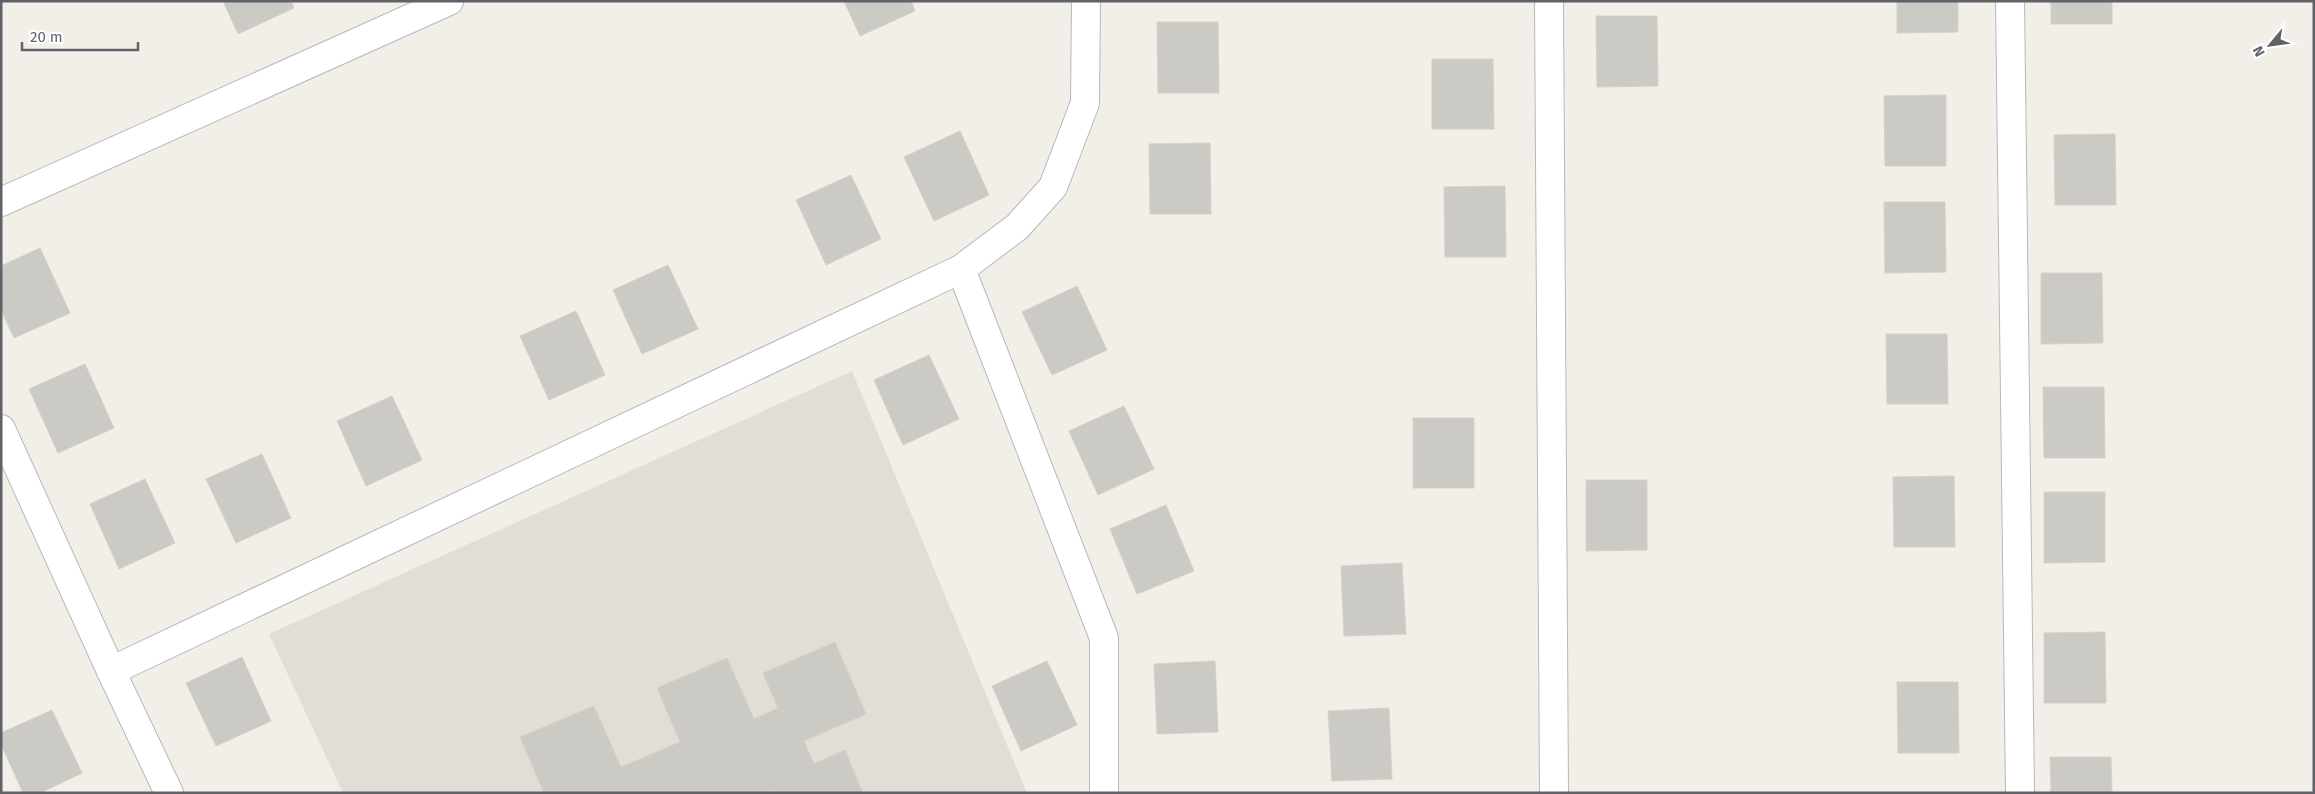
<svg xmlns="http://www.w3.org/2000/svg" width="2315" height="794" font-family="'Fira Sans',sans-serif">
<rect width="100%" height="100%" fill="#f1efe8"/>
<polygon fill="#e1ded6" points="852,371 1027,793 343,793 269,634"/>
<g fill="#cccac5" stroke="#d6d1c6">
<polygon points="223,1 291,1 294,8 238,34"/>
<polygon points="844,1 911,1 915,11 860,36"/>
<polygon points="1897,1 1958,1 1958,32 1897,33"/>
<rect x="2051" y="1" width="61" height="23"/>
<polygon points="1596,16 1657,16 1658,86 1597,87"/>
<polygon points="1157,22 1218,22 1219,93 1158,93"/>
<polygon points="1432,59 1493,59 1494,129 1432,129"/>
<polygon points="1946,95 1946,166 1885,166 1884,96"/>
<polygon points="960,131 989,195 934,221 904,157"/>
<polygon points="2115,134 2116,205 2055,205 2054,135"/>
<polygon points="1210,143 1211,214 1150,214 1149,144"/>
<polygon points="851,175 881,239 826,265 796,200"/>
<polygon points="1505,186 1506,257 1445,257 1444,187"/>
<polygon points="1884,202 1945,202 1946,272 1885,273"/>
<polygon points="40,248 70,313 14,338 1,310 1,266"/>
<polygon points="668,265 698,329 642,354 613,290"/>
<polygon points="2041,273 2102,273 2103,343 2041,344"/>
<polygon points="1077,286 1107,350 1052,375 1022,312"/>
<polygon points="576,311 605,375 549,400 520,336"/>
<polygon points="1886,334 1947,334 1948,404 1887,404"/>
<polygon points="929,355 959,419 903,445 874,380"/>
<polygon points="85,364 114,428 58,453 29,389"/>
<polygon points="2043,387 2104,387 2105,458 2044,458"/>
<polygon points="392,396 422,460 366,486 337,421"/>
<polygon points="1124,406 1154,469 1098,495 1069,431"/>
<rect x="1413" y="418" width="61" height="70"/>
<polygon points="262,454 291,518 236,543 206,479"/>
<polygon points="1954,476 1955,547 1894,547 1893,477"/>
<polygon points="145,479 175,543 119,569 90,504"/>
<polygon points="1586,480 1647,480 1647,550 1586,551"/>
<polygon points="2044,492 2105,492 2105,562 2044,563"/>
<polygon points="1166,505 1194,571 1137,594 1110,529"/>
<polygon points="1402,563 1406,634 1344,636 1341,566"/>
<polygon points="2105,632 2106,703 2044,703 2044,633"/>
<polygon points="835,642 866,714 804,741 814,764 845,750 863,793 775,793 774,790 767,793 544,793 520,737 594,706 621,767 680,742 657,688 727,658 754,719 778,708 763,673"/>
<polygon points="242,657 271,721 216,746 186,683"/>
<polygon points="1047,661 1077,725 1021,751 992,686"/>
<polygon points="1215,661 1218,732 1157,734 1154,664"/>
<polygon points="1897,682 1958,682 1959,753 1898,753"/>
<polygon points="1389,708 1392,779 1332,781 1328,711"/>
<polygon points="52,710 82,773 40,793 23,793 1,744 1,733"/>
<polygon points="2050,757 2111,757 2112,793 2051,793"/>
</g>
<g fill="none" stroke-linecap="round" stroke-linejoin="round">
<g stroke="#b5b8bc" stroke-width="30">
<g id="minor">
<polyline points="1549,1 1554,793"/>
<polyline points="2010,1 2020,793"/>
<polyline points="1,202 449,1"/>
<polyline points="961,269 1104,638 1104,793"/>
<polyline points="1,429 111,671 169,793"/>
<polyline points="111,671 961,269 1017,227 1053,187 1085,103 1086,1"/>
</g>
</g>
<use href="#minor" stroke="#fff" stroke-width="28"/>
</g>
<rect width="2315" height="794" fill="none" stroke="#5f6368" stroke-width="5"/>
<g transform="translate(2270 45) rotate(241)" stroke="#ffffff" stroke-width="4" paint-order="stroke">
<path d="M0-4L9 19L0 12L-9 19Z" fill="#5f6368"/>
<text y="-8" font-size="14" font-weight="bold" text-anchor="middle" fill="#5f6368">N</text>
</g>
<path d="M22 42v8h116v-8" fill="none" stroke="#5f6368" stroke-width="2.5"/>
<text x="30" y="42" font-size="15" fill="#5f6368" stroke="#ffffff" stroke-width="4" paint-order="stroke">20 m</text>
</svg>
